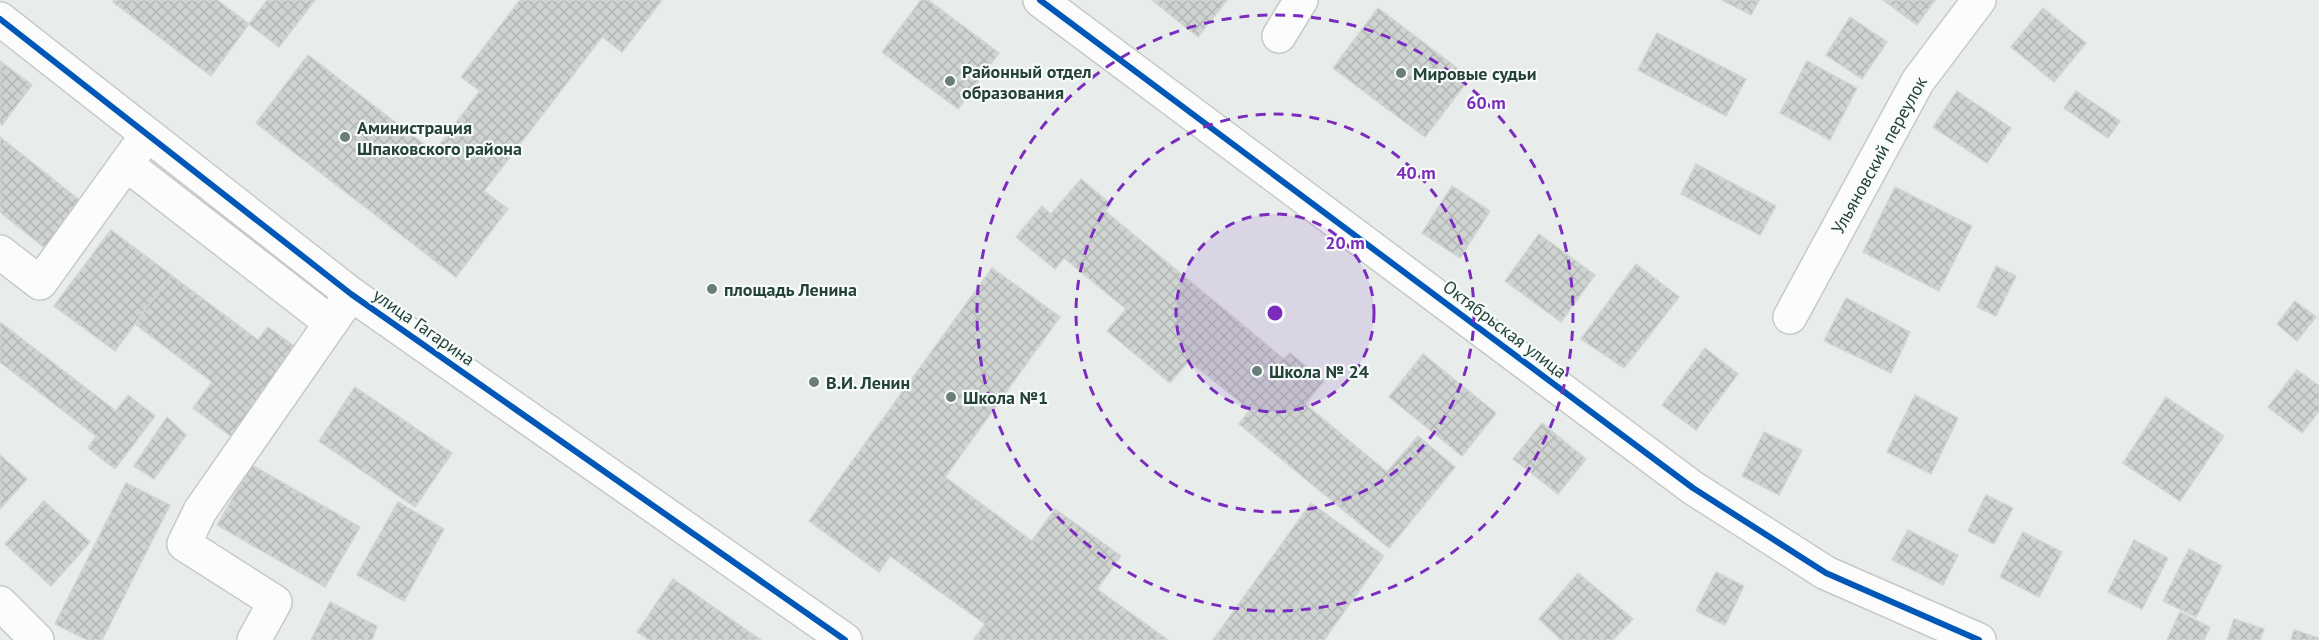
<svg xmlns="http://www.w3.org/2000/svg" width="2319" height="640" font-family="'PT Sans',sans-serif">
<defs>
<pattern id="building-cross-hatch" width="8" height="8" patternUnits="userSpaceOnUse" patternTransform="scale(1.5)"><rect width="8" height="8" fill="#cfd4d2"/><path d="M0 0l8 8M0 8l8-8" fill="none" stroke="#b2b7b5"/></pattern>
</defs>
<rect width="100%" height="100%" fill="#e8edeb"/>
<g fill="url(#building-cross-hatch)" stroke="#d1d6d4" stroke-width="1.5">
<polygon points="114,0 217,0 249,24 211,76 113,2"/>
<polygon points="267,0 315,0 279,47 249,24"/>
<polygon points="520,0 662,0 622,52 602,37 484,191 508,209 456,277 256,123 308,55 434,152 480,91 461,77"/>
<polygon points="921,0 928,0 999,53 958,109 882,52"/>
<polygon points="1152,0 1227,0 1198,37"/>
<polygon points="1722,0 1759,0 1751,15"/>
<polygon points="1883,0 1935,0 1917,25"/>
<polygon points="1378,8 1470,78 1425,137 1333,68"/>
<polygon points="2043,8 2086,43 2054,82 2011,47"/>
<polygon points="1850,17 1887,42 1862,79 1826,55"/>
<polygon points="1657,33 1746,79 1726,116 1638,70"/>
<polygon points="0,61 32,85 2,125 0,124"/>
<polygon points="1807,61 1857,88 1830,140 1780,113"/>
<polygon points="1957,91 2011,128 1987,163 1933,127"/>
<polygon points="2076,91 2120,121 2108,138 2064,108"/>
<polygon points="0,137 82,202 45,248 0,212"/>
<polygon points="1696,164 1776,206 1760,235 1681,194"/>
<polygon points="1081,179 1111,204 1105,211 1284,359 1290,353 1324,381 1305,404 1387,472 1418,436 1455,467 1389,548 1239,424 1250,410 1189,361 1170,383 1107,331 1126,309 1064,258 1055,269 1016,237 1042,206 1051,214"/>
<polygon points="1452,186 1490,211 1460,258 1422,233"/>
<polygon points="1895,187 1972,226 1939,291 1863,252"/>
<polygon points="111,230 171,275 115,351 54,306"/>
<polygon points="1539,234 1595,275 1561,322 1505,281"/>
<polygon points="1636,264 1679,297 1624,368 1581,339"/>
<polygon points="1996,266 2016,276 1996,316 1977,307"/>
<polygon points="992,268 1060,317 945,477 1032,541 1055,509 1121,556 1097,589 1168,640 976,640 974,639 985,624 890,556 879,572 809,521"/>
<polygon points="171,275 258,340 268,327 298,349 232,437 193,408 212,382 135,324"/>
<polygon points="1846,298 1910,332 1891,373 1824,341"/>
<polygon points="2295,301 2316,317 2297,341 2277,324"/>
<polygon points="0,322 116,411 128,395 155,416 115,469 88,448 96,436 0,362"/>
<polygon points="1705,348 1738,374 1696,430 1662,405"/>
<polygon points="1423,354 1496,413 1462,456 1389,397"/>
<polygon points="2297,370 2319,386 2319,411 2302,433 2268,407"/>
<polygon points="355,387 452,453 415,507 319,441"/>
<polygon points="1915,395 1958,418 1931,474 1887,452"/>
<polygon points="2166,397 2224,436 2180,501 2123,463"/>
<polygon points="167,417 186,435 154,479 134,466"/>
<polygon points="1542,423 1586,459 1558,494 1513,459"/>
<polygon points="1764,432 1802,450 1779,495 1742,476"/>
<polygon points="0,455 27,479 0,509"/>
<polygon points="252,465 360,527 325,587 217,525"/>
<polygon points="126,483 170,505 102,640 87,640 55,624"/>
<polygon points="1986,495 2013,508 1994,544 1968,531"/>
<polygon points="44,501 90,542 51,586 5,544"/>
<polygon points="398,502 444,529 404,601 357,575"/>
<polygon points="1311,503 1384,556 1324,640 1213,640"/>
<polygon points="1908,530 1958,555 1943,585 1892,560"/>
<polygon points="2023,532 2062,552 2039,597 2000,577"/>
<polygon points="2134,540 2168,558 2142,609 2108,592"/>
<polygon points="2189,549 2222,566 2196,617 2163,601"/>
<polygon points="1716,572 1744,586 1725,625 1696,611"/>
<polygon points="1578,573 1633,619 1613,640 1561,640 1539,619"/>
<polygon points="673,579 761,640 649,640 637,632"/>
<polygon points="330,602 377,626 372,640 311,640"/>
<polygon points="2180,612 2210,627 2204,640 2167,640"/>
<polygon points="2234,619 2264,629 2260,640 2227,640"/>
<polygon points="2294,630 2319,638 2319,640 2291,640"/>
</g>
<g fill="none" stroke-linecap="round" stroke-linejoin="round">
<g stroke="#c5cac8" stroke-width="36">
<g id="minor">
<polyline points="1040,0 1693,488 1826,573 1979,640"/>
<polyline points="0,19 351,294 845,640"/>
<polyline points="1279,36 1301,0"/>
<polyline points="126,164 331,323"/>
<polyline points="0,252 40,283 139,146"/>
<polyline points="1790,317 1918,81 1979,0"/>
<polyline points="0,603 37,640"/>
<polyline points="254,640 275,602 184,544 200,511 351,294"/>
</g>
</g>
<use href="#minor" stroke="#fcfcfc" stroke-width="33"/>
<g stroke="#f7fbf9" stroke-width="10">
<g id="cycleway">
<polyline points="1040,0 1693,488 1826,573 1979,640"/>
<polyline points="0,19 351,294 845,640"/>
</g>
</g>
<use href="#cycleway" stroke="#0057b8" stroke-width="6"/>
</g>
<circle cx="1275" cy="313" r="99" fill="#7b2cbf" fill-opacity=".12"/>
<g fill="none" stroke="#7b2cbf" stroke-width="3" stroke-dasharray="10 8">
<circle cx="1275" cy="313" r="99"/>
<circle cx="1275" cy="313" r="199"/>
<circle cx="1275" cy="313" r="298"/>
</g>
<g fill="#697e78" stroke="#f7fbf9" stroke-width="2">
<circle cx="1401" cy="73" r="6"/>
<circle cx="950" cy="81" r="6"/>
<circle cx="345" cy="137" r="6"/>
<circle cx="712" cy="289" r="6"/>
<circle cx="1257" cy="371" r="6"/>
<circle cx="814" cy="382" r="6"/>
<circle cx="951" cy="397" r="6"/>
</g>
<g text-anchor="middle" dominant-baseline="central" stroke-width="4.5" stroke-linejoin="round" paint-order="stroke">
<g font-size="18" font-weight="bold" fill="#24423a" stroke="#f7fbf9" text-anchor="start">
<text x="962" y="71">Районный отдел<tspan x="962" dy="21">образования</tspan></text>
<text x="1413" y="73">Мировые судьи</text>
<text x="357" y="127">Аминистрация<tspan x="357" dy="21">Шпаковского района</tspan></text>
<text x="724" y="289">площадь Ленина</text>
<text x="1269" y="371">Школа № 24</text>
<text x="826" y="382">В.И. Ленин</text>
<text x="963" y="397">Школа №1</text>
</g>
<g font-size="18" fill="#24423a" stroke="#f7fbf9">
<text transform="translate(1879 155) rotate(-61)">Ульяновский переулок</text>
<text transform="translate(424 327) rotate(35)">улица Гагарина</text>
<text transform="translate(1505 329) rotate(37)">Октябрьская улица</text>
</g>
</g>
<circle cx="1275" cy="313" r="9" fill="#7b2cbf" stroke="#f7fbf9" stroke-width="3"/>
<g font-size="18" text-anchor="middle" font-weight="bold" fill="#7b2cbf" stroke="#f7fbf9" stroke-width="4.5" stroke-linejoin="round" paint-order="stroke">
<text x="1486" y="109">60 m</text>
<text x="1416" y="179">40 m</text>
<text x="1345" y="249">20 m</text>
</g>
</svg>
